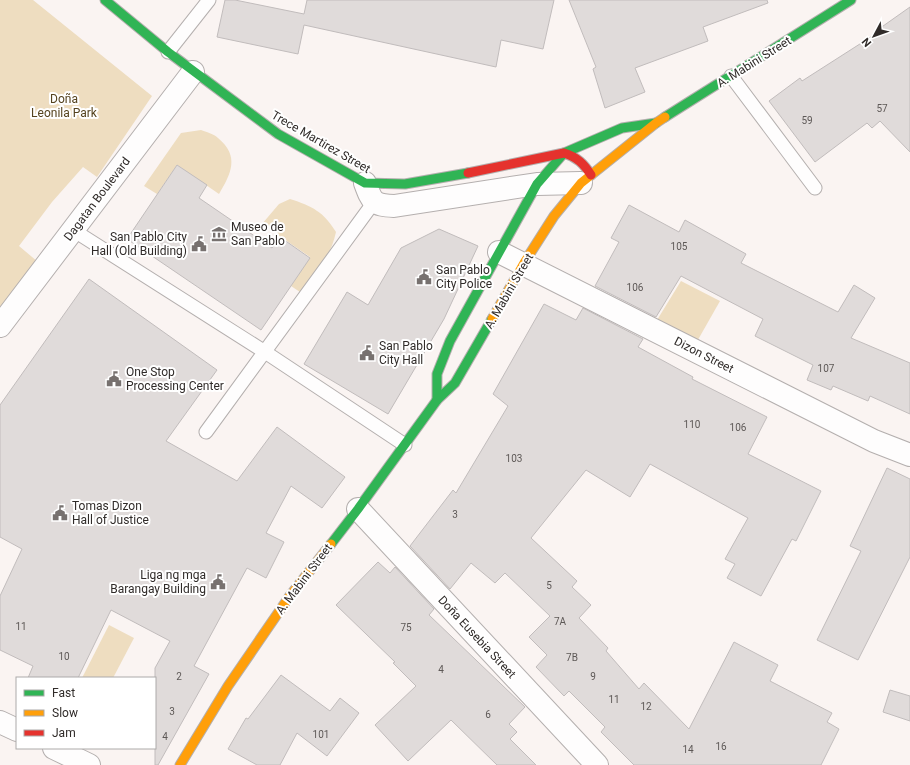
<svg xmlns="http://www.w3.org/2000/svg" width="910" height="765" font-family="Roboto,sans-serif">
<rect width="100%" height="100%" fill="#faf4f2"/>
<g fill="#eeddc0">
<polygon points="0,0 33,0 152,96 97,177 83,167 52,202 19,246 38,262 0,318"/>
<path d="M201,130C206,132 214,134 218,138C240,156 231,174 219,194L177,165L157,194L144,186L181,133Z"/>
<path d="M290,199C312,206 324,212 336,232C331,256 316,274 303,294L291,286L310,257L262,224L279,204Z"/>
<polygon points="681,281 720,301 695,345 654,325"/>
<polygon points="109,625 134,638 113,678 82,678"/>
</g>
<g fill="#e0dbda" stroke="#c1bcbc">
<polygon points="225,0 235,0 304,14 307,0 554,0 543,49 501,40 496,67 304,25 298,54 217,37"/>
<polygon points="569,0 767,0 768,3 703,27 708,41 635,68 645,92 605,108 593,69 596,67"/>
<polygon points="910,7 910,152 880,121 872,128 867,123 815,162 769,101 800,78 802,81 877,33 876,31"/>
<polygon points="177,165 207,185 199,198 272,248 280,237 310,258 261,330 127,239"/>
<polygon points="629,205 679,232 685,220 746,254 741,263 838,312 854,285 875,298 851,338 910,363 910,414 870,396 868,401 833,386 831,390 807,380 813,365 755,336 763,319 681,276 656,317 595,286 619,242 611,238"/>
<polygon points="439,229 478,246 444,319 388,414 304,364 347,292 368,305 401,248"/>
<polygon points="89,279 217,370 166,441 237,481 277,427 345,477 322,508 291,486 266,533 284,542 266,578 247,568 194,666 209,674 158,765 155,765 155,668 170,641 111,610 78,678 28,678 33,666 0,650 0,596 22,549 0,537 0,405"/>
<polygon points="544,304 576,320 583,308 643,339 638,347 693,377 692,379 767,417 748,454 821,491 796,541 792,539 761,596 727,578 735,564 725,559 748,518 650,464 630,497 586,470 531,538 577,581 572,587 591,605 579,618 608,648 606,651 639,689 644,683 689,729 734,642 778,665 770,681 832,713 827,722 839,729 821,765 634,765 601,732 605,727 569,691 564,696 536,667 547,655 529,637 550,616 505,573 495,583 471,563 450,589 410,546 453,490 456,493 508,406 493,394"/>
<polygon points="887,468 910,479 910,557 858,660 817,640 861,551 850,546"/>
<polygon points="378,562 390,573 395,567 434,609 429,615 525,707 509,724 517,732 510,739 536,765 497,765 451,720 408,761 375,725 416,686 393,663 395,662 336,605"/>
<polygon points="281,675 330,711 340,698 359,713 327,756 297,733 280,765 257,765 228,749 246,718 248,719"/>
<polygon points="890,690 910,696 910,721 883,712"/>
</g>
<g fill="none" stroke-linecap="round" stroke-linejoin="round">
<g stroke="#b4afae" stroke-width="15">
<g id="lane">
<polyline points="168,52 209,0"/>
<polyline points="731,76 815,188"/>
<polyline points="73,230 265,352 405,445"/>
<polyline points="206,432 374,202"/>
</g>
</g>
<g stroke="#b4afae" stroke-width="24">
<g id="street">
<path d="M365,183C372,202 373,205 394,206L537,184L581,183"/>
<polyline points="499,252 874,441 910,455"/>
<polyline points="0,326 193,72"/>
<polyline points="358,509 597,765"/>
<polyline points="0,722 17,730"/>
<polyline points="54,748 89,765"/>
</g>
</g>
<g stroke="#b4afae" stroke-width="11">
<g id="fast">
<polyline points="105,0 168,52 278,134 365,183 405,184 468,173"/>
<polyline points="665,117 851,0"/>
<polyline points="437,400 437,374 450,341 537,184 564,153 622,128 656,123"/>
<polyline points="331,544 358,509 437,400 455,383 492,319"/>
</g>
</g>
<g stroke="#b4afae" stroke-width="11">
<g id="slow">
<polyline points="492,319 524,263 554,216 581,183 656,123 665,117"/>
<polyline points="180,765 228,686 289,597 331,544"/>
</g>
</g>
<g stroke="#b4afae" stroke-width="11">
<path id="jam" d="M468,173L564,153C577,157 584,164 591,175"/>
</g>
<use href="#lane" stroke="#fefdfd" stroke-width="13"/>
<use href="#street" stroke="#fefdfd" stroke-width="22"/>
<use href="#fast" stroke="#30b455" stroke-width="9"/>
<use href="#slow" stroke="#ff9f0a" stroke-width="9"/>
<use href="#jam" stroke="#e5322d" stroke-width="9"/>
</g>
<defs>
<g id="museum-bare" transform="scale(1.2)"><path d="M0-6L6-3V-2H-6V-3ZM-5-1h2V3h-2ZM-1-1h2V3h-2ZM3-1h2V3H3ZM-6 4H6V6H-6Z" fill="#77716f" stroke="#fff" stroke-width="2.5" paint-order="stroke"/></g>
<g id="civic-bare" transform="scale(1.2)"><path d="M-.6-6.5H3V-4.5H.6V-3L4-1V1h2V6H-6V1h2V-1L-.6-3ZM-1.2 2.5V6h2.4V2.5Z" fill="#77716f" stroke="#fff" stroke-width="2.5" paint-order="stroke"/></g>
</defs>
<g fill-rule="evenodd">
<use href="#museum-bare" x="219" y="234"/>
<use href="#civic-bare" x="199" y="244"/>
<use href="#civic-bare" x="424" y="277"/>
<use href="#civic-bare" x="367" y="353"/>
<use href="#civic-bare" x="114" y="379"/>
<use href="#civic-bare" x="60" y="513"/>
<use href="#civic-bare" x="218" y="582"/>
</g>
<g text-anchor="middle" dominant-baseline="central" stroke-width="4" stroke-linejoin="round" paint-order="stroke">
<g font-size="10" fill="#5d5856">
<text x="882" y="108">57</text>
<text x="807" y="120">59</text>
<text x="679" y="246">105</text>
<text x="635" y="287">106</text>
<text x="826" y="368">107</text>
<text x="692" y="424">110</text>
<text x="738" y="427">106</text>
<text x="514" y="458">103</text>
<text x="455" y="514">3</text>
<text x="549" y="585">5</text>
<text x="560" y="621">7A</text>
<text x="21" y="626">11</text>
<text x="406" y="627">75</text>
<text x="64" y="656">10</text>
<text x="572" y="657">7B</text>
<text x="441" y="669">4</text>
<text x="179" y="676">2</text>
<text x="593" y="676">9</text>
<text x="614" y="699">11</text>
<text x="646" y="706">12</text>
<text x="172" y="711">3</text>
<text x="488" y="714">6</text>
<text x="321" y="734">101</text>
<text x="165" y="736">4</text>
<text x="721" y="746">16</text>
<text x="688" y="749">14</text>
</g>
<g font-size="12" fill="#302b29" stroke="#fff">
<text transform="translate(754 62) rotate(-32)">A. Mabini Street</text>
<text transform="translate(321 142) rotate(30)">Trece Martirez Street</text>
<text transform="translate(97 199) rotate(-53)">Dagatan Boulevard</text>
<text transform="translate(509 291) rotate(-60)">A. Mabini Street</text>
<text transform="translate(704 355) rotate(27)">Dizon Street</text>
<text transform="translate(304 579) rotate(-53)">A. Mabini Street</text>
<text transform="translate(477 637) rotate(47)">Doña Eusebia Street</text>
</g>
<g font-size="12" fill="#55431f" stroke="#fff">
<text x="64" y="99">Doña<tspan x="64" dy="14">Leonila Park</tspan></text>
</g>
<g font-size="12" fill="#302b29" stroke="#fff" text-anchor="start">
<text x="231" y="227">Museo de<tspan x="231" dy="14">San Pablo</tspan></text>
<text x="187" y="237" text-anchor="end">San Pablo City<tspan x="187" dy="14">Hall (Old Building)</tspan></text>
<text x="436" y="270">San Pablo<tspan x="436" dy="14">City Police</tspan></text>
<text x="379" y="346">San Pablo<tspan x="379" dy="14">City Hall</tspan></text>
<text x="126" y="372">One Stop<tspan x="126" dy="14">Processing Center</tspan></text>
<text x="72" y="506">Tomas Dizon<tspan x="72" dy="14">Hall of Justice</tspan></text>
<text x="206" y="575" text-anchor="end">Liga ng mga<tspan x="206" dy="14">Barangay Building</tspan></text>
</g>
</g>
<rect x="16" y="677" width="140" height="72" fill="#ffffff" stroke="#acaaa9"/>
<rect x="24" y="690" width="20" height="6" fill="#30b455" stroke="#acaaa9"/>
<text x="52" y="697" font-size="12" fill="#302b29">Fast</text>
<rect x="24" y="710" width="20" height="6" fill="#ff9f0a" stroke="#acaaa9"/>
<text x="52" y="717" font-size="12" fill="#302b29">Slow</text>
<rect x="24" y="730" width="20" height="6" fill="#e5322d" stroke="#acaaa9"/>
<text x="52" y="737" font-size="12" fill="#302b29">Jam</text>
<g transform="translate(874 36) rotate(229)" stroke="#ffffff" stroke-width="3" paint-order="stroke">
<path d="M0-3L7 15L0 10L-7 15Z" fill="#302b29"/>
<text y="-6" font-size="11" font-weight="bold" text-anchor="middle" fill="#302b29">N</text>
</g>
</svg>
